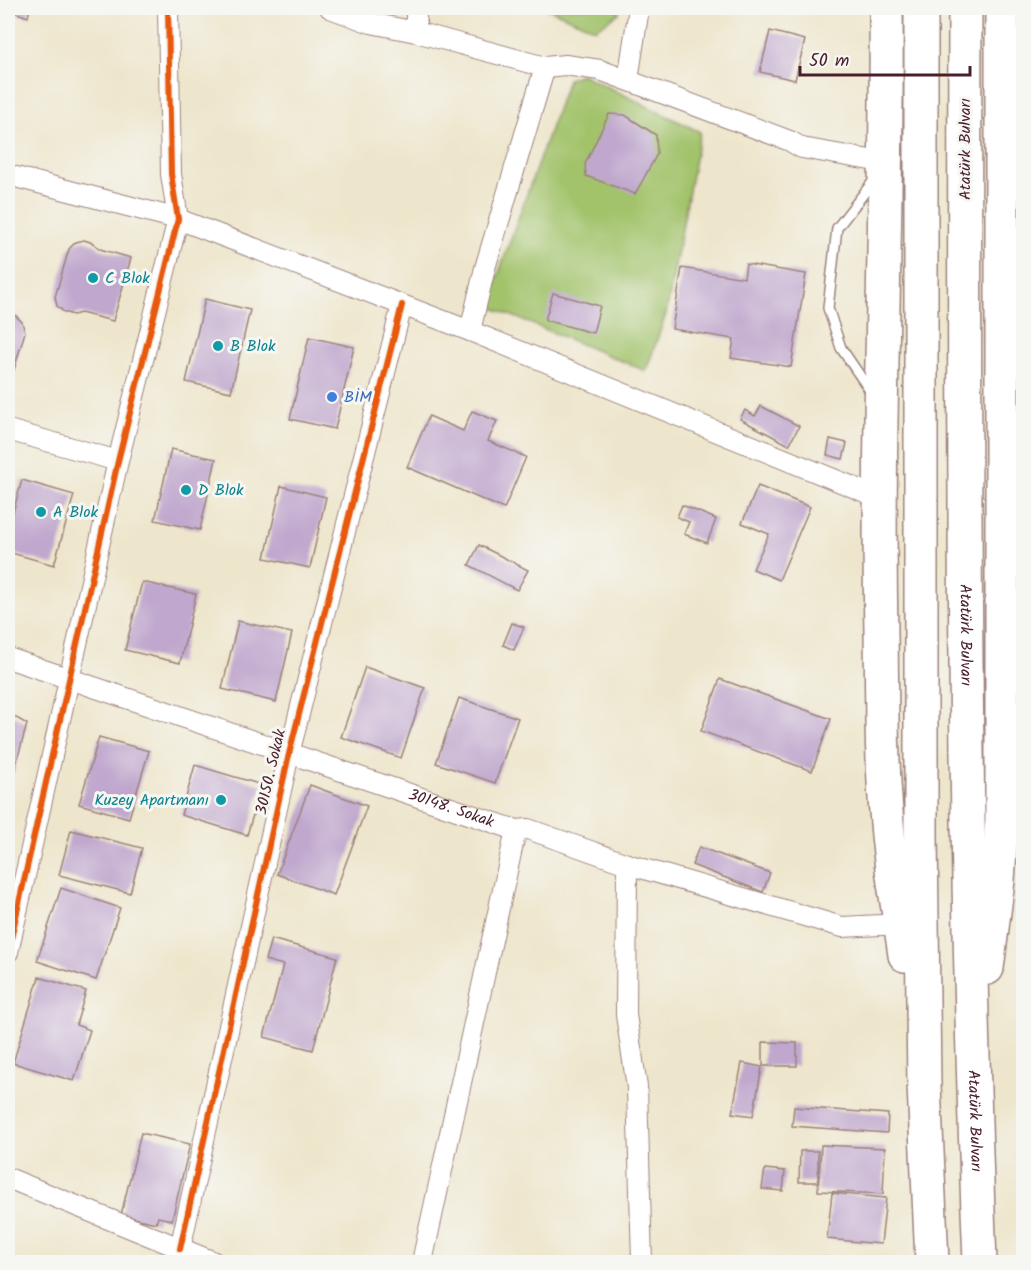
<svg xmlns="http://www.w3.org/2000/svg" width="1031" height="1270" font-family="Kalam,sans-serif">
<rect width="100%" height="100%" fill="#f6f6f2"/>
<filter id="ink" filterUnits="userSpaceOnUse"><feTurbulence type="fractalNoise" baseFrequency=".0167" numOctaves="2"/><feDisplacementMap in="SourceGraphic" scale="12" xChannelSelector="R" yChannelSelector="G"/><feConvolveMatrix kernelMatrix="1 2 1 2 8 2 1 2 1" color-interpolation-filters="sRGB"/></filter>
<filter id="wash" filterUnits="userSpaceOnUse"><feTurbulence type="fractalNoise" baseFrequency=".008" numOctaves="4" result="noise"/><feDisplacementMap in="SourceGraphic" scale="24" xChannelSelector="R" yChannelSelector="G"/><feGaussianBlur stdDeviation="1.35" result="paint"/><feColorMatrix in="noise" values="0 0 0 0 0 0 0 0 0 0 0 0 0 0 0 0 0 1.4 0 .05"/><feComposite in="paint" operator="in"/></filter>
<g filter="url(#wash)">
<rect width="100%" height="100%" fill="#eee6cc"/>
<g fill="#a2c36b" stroke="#76714b" stroke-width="1.5">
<polygon points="546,8 619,8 619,13 595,29"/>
<polygon points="581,74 700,132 666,314 646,371 493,308 492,292 568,79"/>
</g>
<g id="blocks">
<g fill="#c0a7ce">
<polygon points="8,8 30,8 28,17 8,10"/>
<polygon points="770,31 805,40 795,80 760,72"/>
<polygon points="609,114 625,115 656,135 657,154 635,194 586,176 585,164"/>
<polygon points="84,240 93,243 100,249 131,258 113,321 81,313 73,315 64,312 57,306 55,297 69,249 76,242"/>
<polygon points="746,264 806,274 791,367 731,358 734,339 672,329 682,268 744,278"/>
<polygon points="553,293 600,306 593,333 545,320"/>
<polygon points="205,299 250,310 231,392 186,382"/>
<polygon points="8,313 16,316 22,322 25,332 11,380 8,383"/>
<polygon points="309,337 354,347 335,429 290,419"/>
<polygon points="761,406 799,426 789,445 740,419 745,410 755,416"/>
<polygon points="472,411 497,421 488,441 526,457 504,509 407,467 429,416 463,431"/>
<polygon points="830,439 847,443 843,459 827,455"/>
<polygon points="171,449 216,459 200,530 155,520"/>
<polygon points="22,480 74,495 54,565 8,552 8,530"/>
<polygon points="281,486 326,497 310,568 265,558"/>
<polygon points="758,486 810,507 779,580 753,569 769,534 742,523"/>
<polygon points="682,505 716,519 707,543 684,534 689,522 677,517"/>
<polygon points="479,545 528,570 517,590 469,565"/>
<polygon points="142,582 196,594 180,663 125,650"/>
<polygon points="238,621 292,633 276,702 222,689"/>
<polygon points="512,623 524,627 514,650 503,645"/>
<polygon points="365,667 425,688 401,758 341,737"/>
<polygon points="720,679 831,719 812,771 701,731"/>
<polygon points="459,698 518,718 495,783 436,763"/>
<polygon points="8,713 27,724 13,775 8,775"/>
<polygon points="99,737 149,751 129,818 79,804"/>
<polygon points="195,765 262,785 247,835 181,815"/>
<polygon points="310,785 367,806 334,895 277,874"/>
<polygon points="71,830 142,848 130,893 59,875"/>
<polygon points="699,847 770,873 763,892 692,865"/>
<polygon points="61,888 120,908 96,980 37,961"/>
<polygon points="271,939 337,957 313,1050 264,1037 283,965 265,960"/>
<polygon points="39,977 86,991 76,1025 90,1030 74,1081 13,1063"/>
<polygon points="763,1042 797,1043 797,1066 763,1066"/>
<polygon points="742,1063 762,1067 753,1116 732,1113"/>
<polygon points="794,1107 888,1114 887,1133 792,1126"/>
<polygon points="141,1133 190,1144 172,1220 158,1217 156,1223 121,1215"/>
<polygon points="821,1145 885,1148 883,1194 818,1191"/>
<polygon points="800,1151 818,1151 818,1182 799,1182"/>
<polygon points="765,1169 785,1171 783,1191 762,1189"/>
<polygon points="832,1193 886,1198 881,1244 827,1239"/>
<polygon points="819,1257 873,1261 873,1262 819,1262"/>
<polygon points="718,1260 718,1262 680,1262 680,1261"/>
</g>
</g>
</g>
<g filter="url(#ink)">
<use href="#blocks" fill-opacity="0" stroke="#9c827c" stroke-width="1.5"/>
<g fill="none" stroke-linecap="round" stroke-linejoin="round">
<g stroke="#9c827c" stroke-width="12">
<polyline id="lane" points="871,392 841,348 828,308 837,228 875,179"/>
</g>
<g stroke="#9c827c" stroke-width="22">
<g id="street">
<polyline points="330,8 371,23 416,32 545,67 565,65 600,70 790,141 802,148 887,163"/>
<polyline points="416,32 416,8"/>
<polyline points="628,80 639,8"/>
<polyline points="8,175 178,219 470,331 880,498"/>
<polyline points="470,331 485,268 545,67"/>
<polyline points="8,430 118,461"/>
<path id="s1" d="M8,658L516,830L528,829L627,864L842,927L901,924"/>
<polyline points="627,864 626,1015 637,1087 642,1262"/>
<polyline points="8,952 118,461 178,219 171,174 168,8"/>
<polyline points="8,1178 214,1262"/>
<polyline points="180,1249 289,754 402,305"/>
<polyline points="422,1262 516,830"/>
</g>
</g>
<g stroke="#9c827c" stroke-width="36">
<g id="highway">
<path d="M886,8C888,216 877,424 881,632C882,696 881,760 887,823C890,867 899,911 905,955"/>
<polyline points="921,8 921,835 924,1085 932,1262"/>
<path id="s2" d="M965,8C964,426 963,845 980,1262"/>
<polyline points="987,968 998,880 1002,819 1002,8"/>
</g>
</g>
<use href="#lane" stroke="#fff" stroke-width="9"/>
<use href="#street" stroke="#fff" stroke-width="20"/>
<use href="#highway" stroke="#fff" stroke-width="33"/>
<g stroke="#f6f6f2" stroke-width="10">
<g id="cycleway">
<polyline points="8,952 118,461 178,219 171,174 168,8"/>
<polyline points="180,1249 289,754 402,305"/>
</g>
</g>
<use href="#cycleway" stroke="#e8590c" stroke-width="6"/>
</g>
</g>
<g fill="#0f9aa8" stroke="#f6f6f2" stroke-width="2">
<circle cx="93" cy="278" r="6"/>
<circle cx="218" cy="346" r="6"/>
<circle cx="186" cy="490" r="6"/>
<circle cx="41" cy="512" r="6"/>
<circle cx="221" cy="800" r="6"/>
</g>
<circle fill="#3f7fe0" stroke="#f6f6f2" stroke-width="2" cx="332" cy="397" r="6"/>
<g text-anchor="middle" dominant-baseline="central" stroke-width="6" stroke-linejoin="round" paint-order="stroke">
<g font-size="16" fill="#4a1f2b" stroke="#f6f6f2">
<text transform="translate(965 149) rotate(-90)">Atatürk Bulvarı</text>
<text stroke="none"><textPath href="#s2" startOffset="627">Atatürk Bulvarı</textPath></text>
<text transform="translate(271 772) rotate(-77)">30150. Sokak</text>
<text stroke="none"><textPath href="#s1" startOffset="468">30148. Sokak</textPath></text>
<text stroke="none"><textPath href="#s2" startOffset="1113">Atatürk Bulvarı</textPath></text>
</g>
<g font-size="16" fill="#0d838f" stroke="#f6f6f2" text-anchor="start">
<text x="105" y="278">C Blok</text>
<text x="230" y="346">B Blok</text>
<text x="198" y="490">D Blok</text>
<text x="53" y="512">A Blok</text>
<text x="209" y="800" text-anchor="end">Kuzey Apartmanı</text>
</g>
<g font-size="16" fill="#366cbe" stroke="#f6f6f2" text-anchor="start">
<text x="344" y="397">BİM</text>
</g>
</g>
<rect width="1031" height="1270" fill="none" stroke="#f6f6f2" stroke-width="30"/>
<path d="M800 66v9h170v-9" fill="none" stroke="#4a1f2b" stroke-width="3"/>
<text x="809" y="66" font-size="18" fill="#4a1f2b" stroke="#f6f6f2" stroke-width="4.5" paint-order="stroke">50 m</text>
</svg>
